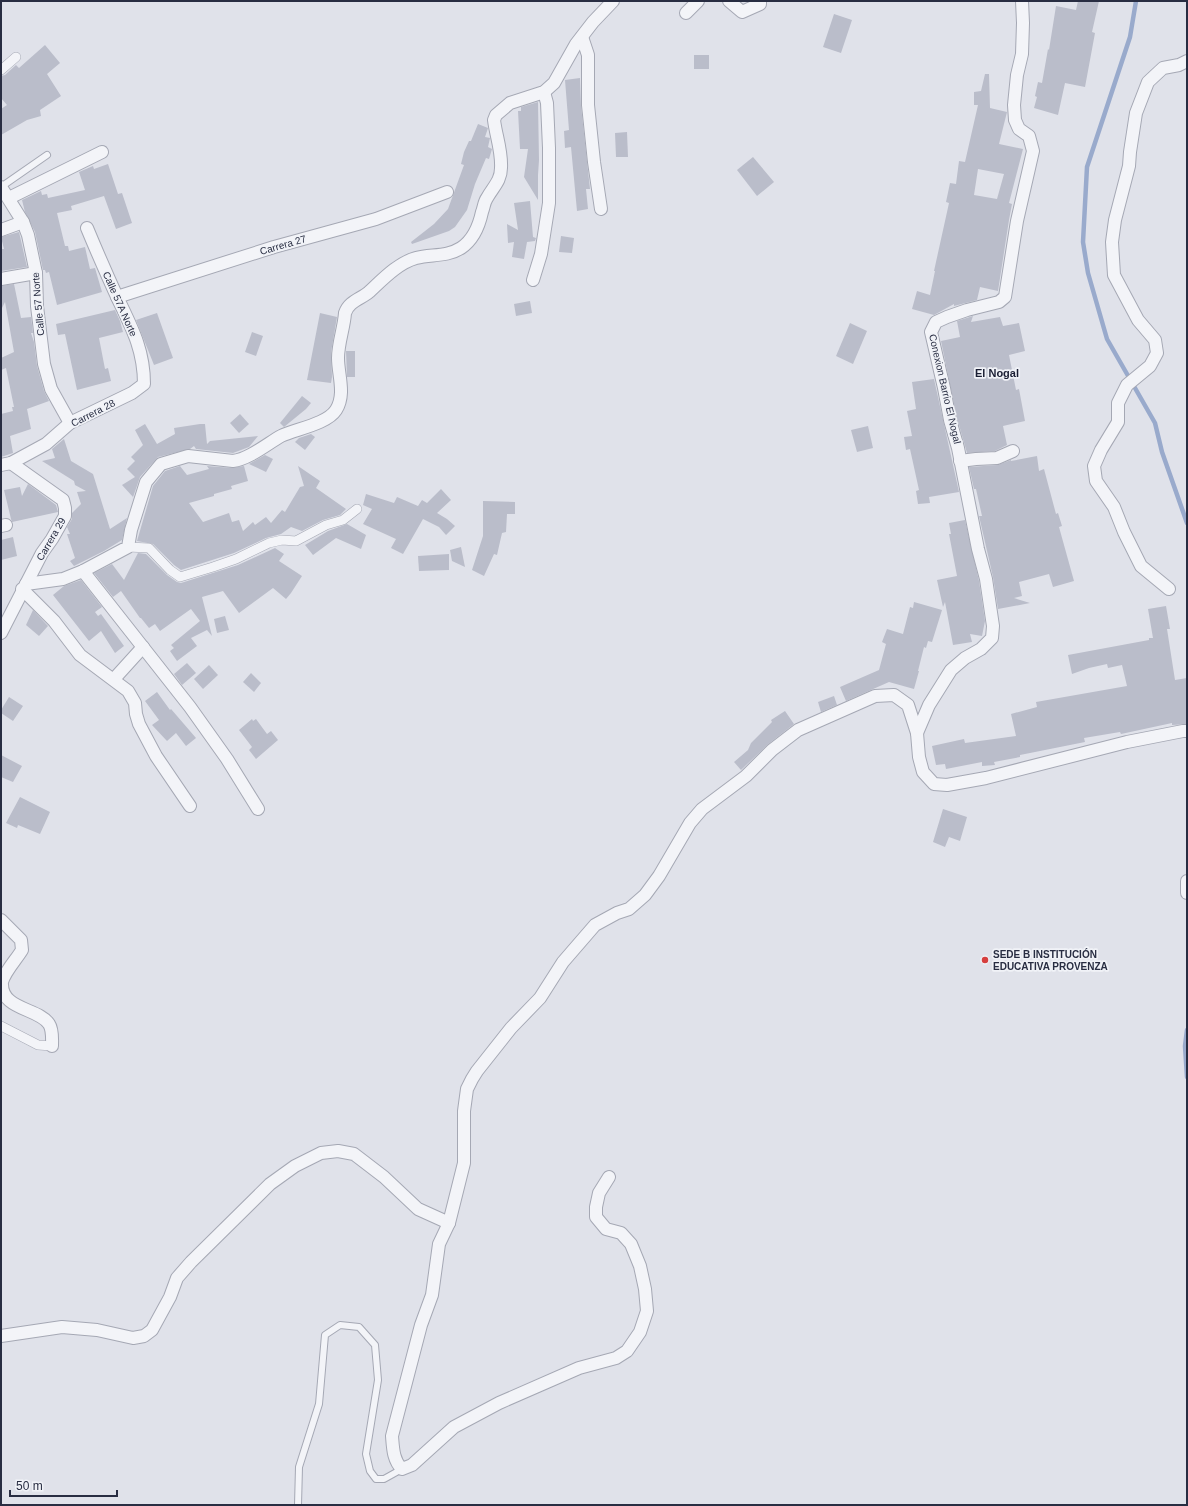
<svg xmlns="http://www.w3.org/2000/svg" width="1188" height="1506" font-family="Arial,sans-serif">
<rect width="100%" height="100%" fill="#e0e2ea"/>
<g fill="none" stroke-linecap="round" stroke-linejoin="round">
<g stroke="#9ac" stroke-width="4.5">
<polyline points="1136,1 1130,37 1087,167 1083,242 1088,273 1107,339 1155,423 1162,452 1187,523"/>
<polyline points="1187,1030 1185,1046 1187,1077"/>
</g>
</g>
<g fill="#babdca" fill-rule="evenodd">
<polygon points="1078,1 1099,1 1092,32 1095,33 1085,87 1065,83 1058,115 1034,108 1037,97 1035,96 1038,82 1042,83 1048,49 1049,50 1056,6 1076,10"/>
<polygon points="834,14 852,20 841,53 823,47"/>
<polygon points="45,45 60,63 47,74 61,96 40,110 41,116 27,120 1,135 1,109 7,105 1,98 1,76 5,75 16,65 19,68"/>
<rect x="694" y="55" width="15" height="14"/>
<path d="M985,74H989L990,108L1007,112L999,144L1023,149L1009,203L1012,204L1009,220L998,291L980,287L977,300L954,306V304L934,315L912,309L917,291L930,295L935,271H934L949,203L946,202L950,183L956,184L959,161L965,162L978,105H974V92L981,91ZM978,169L1004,174L997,199L974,195Z"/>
<polygon points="580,78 581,106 590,189 586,189 588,209 577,211 571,147 565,148 564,131 569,130 565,80"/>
<polygon points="538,102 539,160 538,175 538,200 524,177 528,149 520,149 518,111 521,111 521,107"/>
<polygon points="478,124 488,128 485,137 490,138 488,147 492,149 489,159 486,158 475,184 467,210 455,227 449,231 412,244 411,242 434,224 448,209 464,165 461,164 464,152 469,141 471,141"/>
<polygon points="627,132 628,157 616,157 615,133"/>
<polygon points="753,157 774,182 757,196 737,170"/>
<polygon points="108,164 118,194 122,193 132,223 116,229 104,196 71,206 72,210 57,213 65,246 68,246 69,251 85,247 90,269 95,268 102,292 57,305 49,272 46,273 45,270 43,270 35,232 25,212 22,200 41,191 42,195 47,194 48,198 85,190 79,172 93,166 94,169"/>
<polygon points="530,201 533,237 536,238 535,241 527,242 524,259 512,257 514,242 508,243 507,224 518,230 514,203"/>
<polygon points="19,232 27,267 1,271 1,249 4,249 1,237"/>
<polygon points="561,236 574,238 572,253 559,252"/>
<polygon points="14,284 21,318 31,317 33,333 31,333 34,342 37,366 44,391 49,401 27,409 31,429 10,436 13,453 1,457 1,414 13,411 12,407 14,407 6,368 1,370 1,358 14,352 5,302 1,310 1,286"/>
<polygon points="530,301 532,313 516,316 514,304"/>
<polygon points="115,310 120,321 123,332 99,338 105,369 108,368 111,381 77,390 65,334 58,335 56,324"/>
<polygon points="157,313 173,358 154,365 136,320"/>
<polygon points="320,313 337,317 331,352 332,377 331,383 307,380"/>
<polygon points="973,316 971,322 1000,317 1003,326 1019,323 1025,351 1009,355 1016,390 1019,389 1025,421 1003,426 1007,445 995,451 967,453 957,418 941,341 960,337 957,321"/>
<polygon points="850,323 867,331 853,364 836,356"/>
<polygon points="252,332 263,336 256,356 245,352"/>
<polygon points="346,351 355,351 355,377 347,377"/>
<polygon points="934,379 959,492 929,497 930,503 918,504 916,491 919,490 910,449 906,450 904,437 912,436 907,411 916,409 912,382"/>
<polygon points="302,396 311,403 306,409 284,427 280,423"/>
<polygon points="240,414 249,424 239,433 230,423"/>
<polygon points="145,424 157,444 175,434 174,428 200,424 205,424 207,444 210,441 258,436 249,447 233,453 196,449 194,446 190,449 158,457 140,477 131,503 133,497 122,485 135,477 127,469 135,461 131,457 143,445 135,430"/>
<polygon points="868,426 873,448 857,452 851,430"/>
<polygon points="311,434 315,437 305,450 295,442 299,438"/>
<polygon points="64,439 71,461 93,474 110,529 127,518 122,540 104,551 74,566 70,561 75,558 67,534 70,534 67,527 72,519 72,513 81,504 77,492 86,491 75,485 74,481 42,461 55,458 52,449"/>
<polygon points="265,455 273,459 266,472 249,464"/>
<polygon points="1037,456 1039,471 1044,469 1056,514 1058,513 1062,526 1059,527 1074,581 1053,587 1049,574 1019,582 1022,596 1014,598 1030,603 998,609 993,577 979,516 982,516 976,489 974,489 969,467 998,465 1011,460 1011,461"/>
<polygon points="180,466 187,475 209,469 207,466 232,468 244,466 248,481 231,486 232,489 214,494 214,496 189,503 203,522 229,513 232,522 239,520 243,531 253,522 255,525 266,517 271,523 282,510 285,512 300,487 304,486 298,466 320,481 316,488 346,509 340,515 323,520 302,531 291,527 281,534 266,538 234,553 181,570 174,565 153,544 137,541 153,486 165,471"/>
<polygon points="28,484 56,505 58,512 12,522 11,519 4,490 20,487 22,496"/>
<polygon points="441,489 451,500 437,513 447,519 455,526 446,535 439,527 423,519 403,554 391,548 396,539 363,524 372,509 363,505 366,494 394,503 397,497 418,506 422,500 427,503"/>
<polygon points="483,501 515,502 515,514 507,514 506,532 502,533 497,555 494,554 484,576 472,570 483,536"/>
<polygon points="965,520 979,581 985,621 982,636 970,634 972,642 953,645 945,602 943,607 937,580 957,576 949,534 951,534 949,523"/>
<polygon points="347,524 366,535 361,549 336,538 313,555 305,545 328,531"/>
<polygon points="13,537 17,556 1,560 1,540"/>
<polygon points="461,547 465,567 452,561 450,550"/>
<polygon points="275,548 284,554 279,561 302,576 291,593 286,599 273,588 239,613 223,591 202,597 212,636 207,630 191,638 197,646 177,661 170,651 174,648 171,645 200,621 191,609 160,631 155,624 149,628 141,618 140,618 121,591 113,597 94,573 112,564 124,580 138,553 146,554 167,575 177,582 181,583 238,565"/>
<polygon points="449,554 449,570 419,571 418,556"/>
<polygon points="81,580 102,607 95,612 98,616 101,614 124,646 115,653 101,631 89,641 53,595 64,586"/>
<polygon points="914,602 942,610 932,642 928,641 926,648 924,647 918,671 919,671 914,689 889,682 846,701 840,687 879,670 886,644 882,642 887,629 903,634 910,607 913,608"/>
<polygon points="1166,606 1170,629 1167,629 1175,680 1187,678 1187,724 1172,725 1172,723 1121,734 1120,732 1084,738 1085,742 1020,755 1020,757 994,762 995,765 982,766 982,762 946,769 945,764 936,765 932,746 964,739 965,743 1016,736 1011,714 1037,707 1036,702 1127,686 1122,665 1108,668 1107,664 1089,668 1072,674 1068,655 1149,640 1149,638 1153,638 1148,609"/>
<polygon points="33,610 48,626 39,636 26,625"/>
<polygon points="225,616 229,630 217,633 214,619"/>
<polygon points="187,663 196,673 182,685 174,674"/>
<polygon points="209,665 218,675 203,689 194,679"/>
<polygon points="251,673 261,683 254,692 243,682"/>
<polygon points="157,692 170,710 171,709 196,738 186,746 176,733 167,741 152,725 159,720 145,701"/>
<polygon points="834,696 837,705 821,712 818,702"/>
<polygon points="9,697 23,706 13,721 1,713 1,710"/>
<polygon points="785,711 794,724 767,745 741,770 734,762 748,750 751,743 772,722 771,720"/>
<polygon points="252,719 253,721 256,719 267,734 271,731 278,740 256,759 249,750 252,747 239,730"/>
<polygon points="1,755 22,766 13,782 1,777"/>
<polygon points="20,797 50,812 40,834 18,825 17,828 6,823"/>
<polygon points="943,809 967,817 960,841 949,837 945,847 933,842"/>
</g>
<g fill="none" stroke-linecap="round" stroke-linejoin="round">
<g stroke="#a5a8b4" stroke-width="8">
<g id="service">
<polyline points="1,187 47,155"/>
<polyline points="298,1505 299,1467 319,1404 325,1335 340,1325 359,1327 375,1345 378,1380 366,1454 370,1471 376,1479 384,1479 402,1469"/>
</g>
</g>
<g stroke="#a5a8b4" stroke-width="10">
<g id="pedestrian">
<polyline points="1,70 16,57"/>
<polyline points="128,547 149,548 170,570 180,577 213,567 236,559 269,543 282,540 296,541 326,525 343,520 357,509"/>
<polyline points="1,1026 38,1045 52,1046"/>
</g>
</g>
<g stroke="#a5a8b4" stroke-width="14">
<g id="minor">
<polyline points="729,1 742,12 760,4 760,1"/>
<polyline points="686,13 698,1"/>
<polyline points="582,37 588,55 588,105 594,162 601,209"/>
<polyline points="1,187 23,222 28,235 36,273 37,306 44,364 51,389 70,423"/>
<polyline points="9,198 102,152"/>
<polyline points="1,230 23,222"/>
<polyline points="1,279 36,273"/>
<polyline points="533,280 541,254 549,203 549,148 547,103 544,92"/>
<polyline points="117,297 274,247 376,219 447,192"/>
<polyline points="960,461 976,459 997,458 1013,451"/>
<path d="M1,465L11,463L46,444L70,423L132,393L144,384C144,350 132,328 118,299C107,275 97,252 87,228"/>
<polyline points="1,526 6,525"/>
<polyline points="83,571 190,707 227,759 258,809"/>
<path d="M26,584L63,579L83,571L128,547L131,530L146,482L161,464L188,456L233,461C249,459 267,444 281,436C296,429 327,424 336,410C346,394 338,375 338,358C338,343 344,328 345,313C349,301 361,299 369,292C383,279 398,263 416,258C431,254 447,257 461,248C473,240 479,226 482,212C484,207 484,202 487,198C493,187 501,181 501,168C502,151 496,136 494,120L496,115L510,103L544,92L554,83L576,44L593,22L613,1"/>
<polyline points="22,589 54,621 80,655 128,691 135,703 136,714 139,724 156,756 190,806"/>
<polyline points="1169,589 1141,566 1124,532 1114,507 1096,481 1094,466 1101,450 1118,422 1118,403 1127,385 1150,366 1157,353 1155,340 1138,320 1114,275 1112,242 1115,220 1129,166 1130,152 1136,113 1148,82 1163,68 1179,65 1187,61"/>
<polyline points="1,633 42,553 52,539 65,516 65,508 63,500 11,463"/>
<polyline points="114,679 143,647"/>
<polyline points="917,733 929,705 951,670 965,658 981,649 992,638 993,626 986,579 978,549 958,448 950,420 944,388 931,332 936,322 947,317 967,310 999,302 1005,297 1017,221 1033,151 1029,136 1019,129 1015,120 1014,105 1017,75 1022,54 1023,23 1022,1"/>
<polyline points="1187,881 1187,893"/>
<path d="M1,920L21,940L22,950C16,960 5,971 2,982C0,1010 39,1008 49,1024C53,1030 52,1039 52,1046"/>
<path d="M609,1177L599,1193L596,1207V1217L606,1229L621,1233L631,1244L640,1266L645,1289L647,1311L640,1332L627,1351L616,1358L579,1368L499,1403L454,1427L412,1465L402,1469C393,1460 393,1448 392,1436L421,1325L432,1295L439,1244L449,1223L464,1163V1111L467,1089L472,1079L477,1071L511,1028L540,998L563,962L595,925L617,913L629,909L645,895L659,876L690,823L702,809L746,776L772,750L798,730L875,696L894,695L908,705L917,733L919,757L923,772L934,784L947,785L986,778L1127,742L1183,731H1187"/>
<polyline points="1,1336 62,1327 97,1330 133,1338 144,1336 152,1330 170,1297 177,1278 191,1262 270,1184 295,1166 321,1153 338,1151 354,1154 384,1177 418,1209 449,1223"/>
</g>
</g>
<use href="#service" stroke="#f3f4f8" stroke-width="6"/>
<use href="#pedestrian" stroke="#f3f4f8" stroke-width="9"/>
<use href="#minor" stroke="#f3f4f8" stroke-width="12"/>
</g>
<circle fill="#d63f3e" stroke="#f0f2f7" stroke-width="1.5" cx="985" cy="960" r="4"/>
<g text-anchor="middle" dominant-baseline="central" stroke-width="3.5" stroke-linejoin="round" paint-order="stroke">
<g font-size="10" fill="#282d42" stroke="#f0f2f7">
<text transform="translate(283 245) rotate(-16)">Carrera 27</text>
<text transform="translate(38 304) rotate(-95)">Calle 57 Norte</text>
<text transform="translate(120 304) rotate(66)">Calle 57A Norte</text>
<text transform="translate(945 389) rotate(77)">Conexion Barrio El Nogal</text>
<text transform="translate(93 413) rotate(-27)">Carrera 28</text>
<text transform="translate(51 539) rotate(-60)">Carrera 29</text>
</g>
<g font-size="10" font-weight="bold" fill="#282d42" stroke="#f0f2f7" text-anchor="start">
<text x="993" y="954">SEDE B INSTITUCIÓN<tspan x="993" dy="12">EDUCATIVA PROVENZA</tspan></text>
</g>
<g font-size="11" font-weight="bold" fill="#1a1e33" stroke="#f0f2f7">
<text x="997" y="373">El Nogal</text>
</g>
</g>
<rect width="1188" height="1506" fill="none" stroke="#282d42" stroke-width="4"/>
<path d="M10 1490v6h107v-6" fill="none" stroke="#282d42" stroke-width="2"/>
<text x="16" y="1490" font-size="12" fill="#282d42" stroke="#f0f2f7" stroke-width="3" paint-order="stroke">50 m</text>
</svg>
